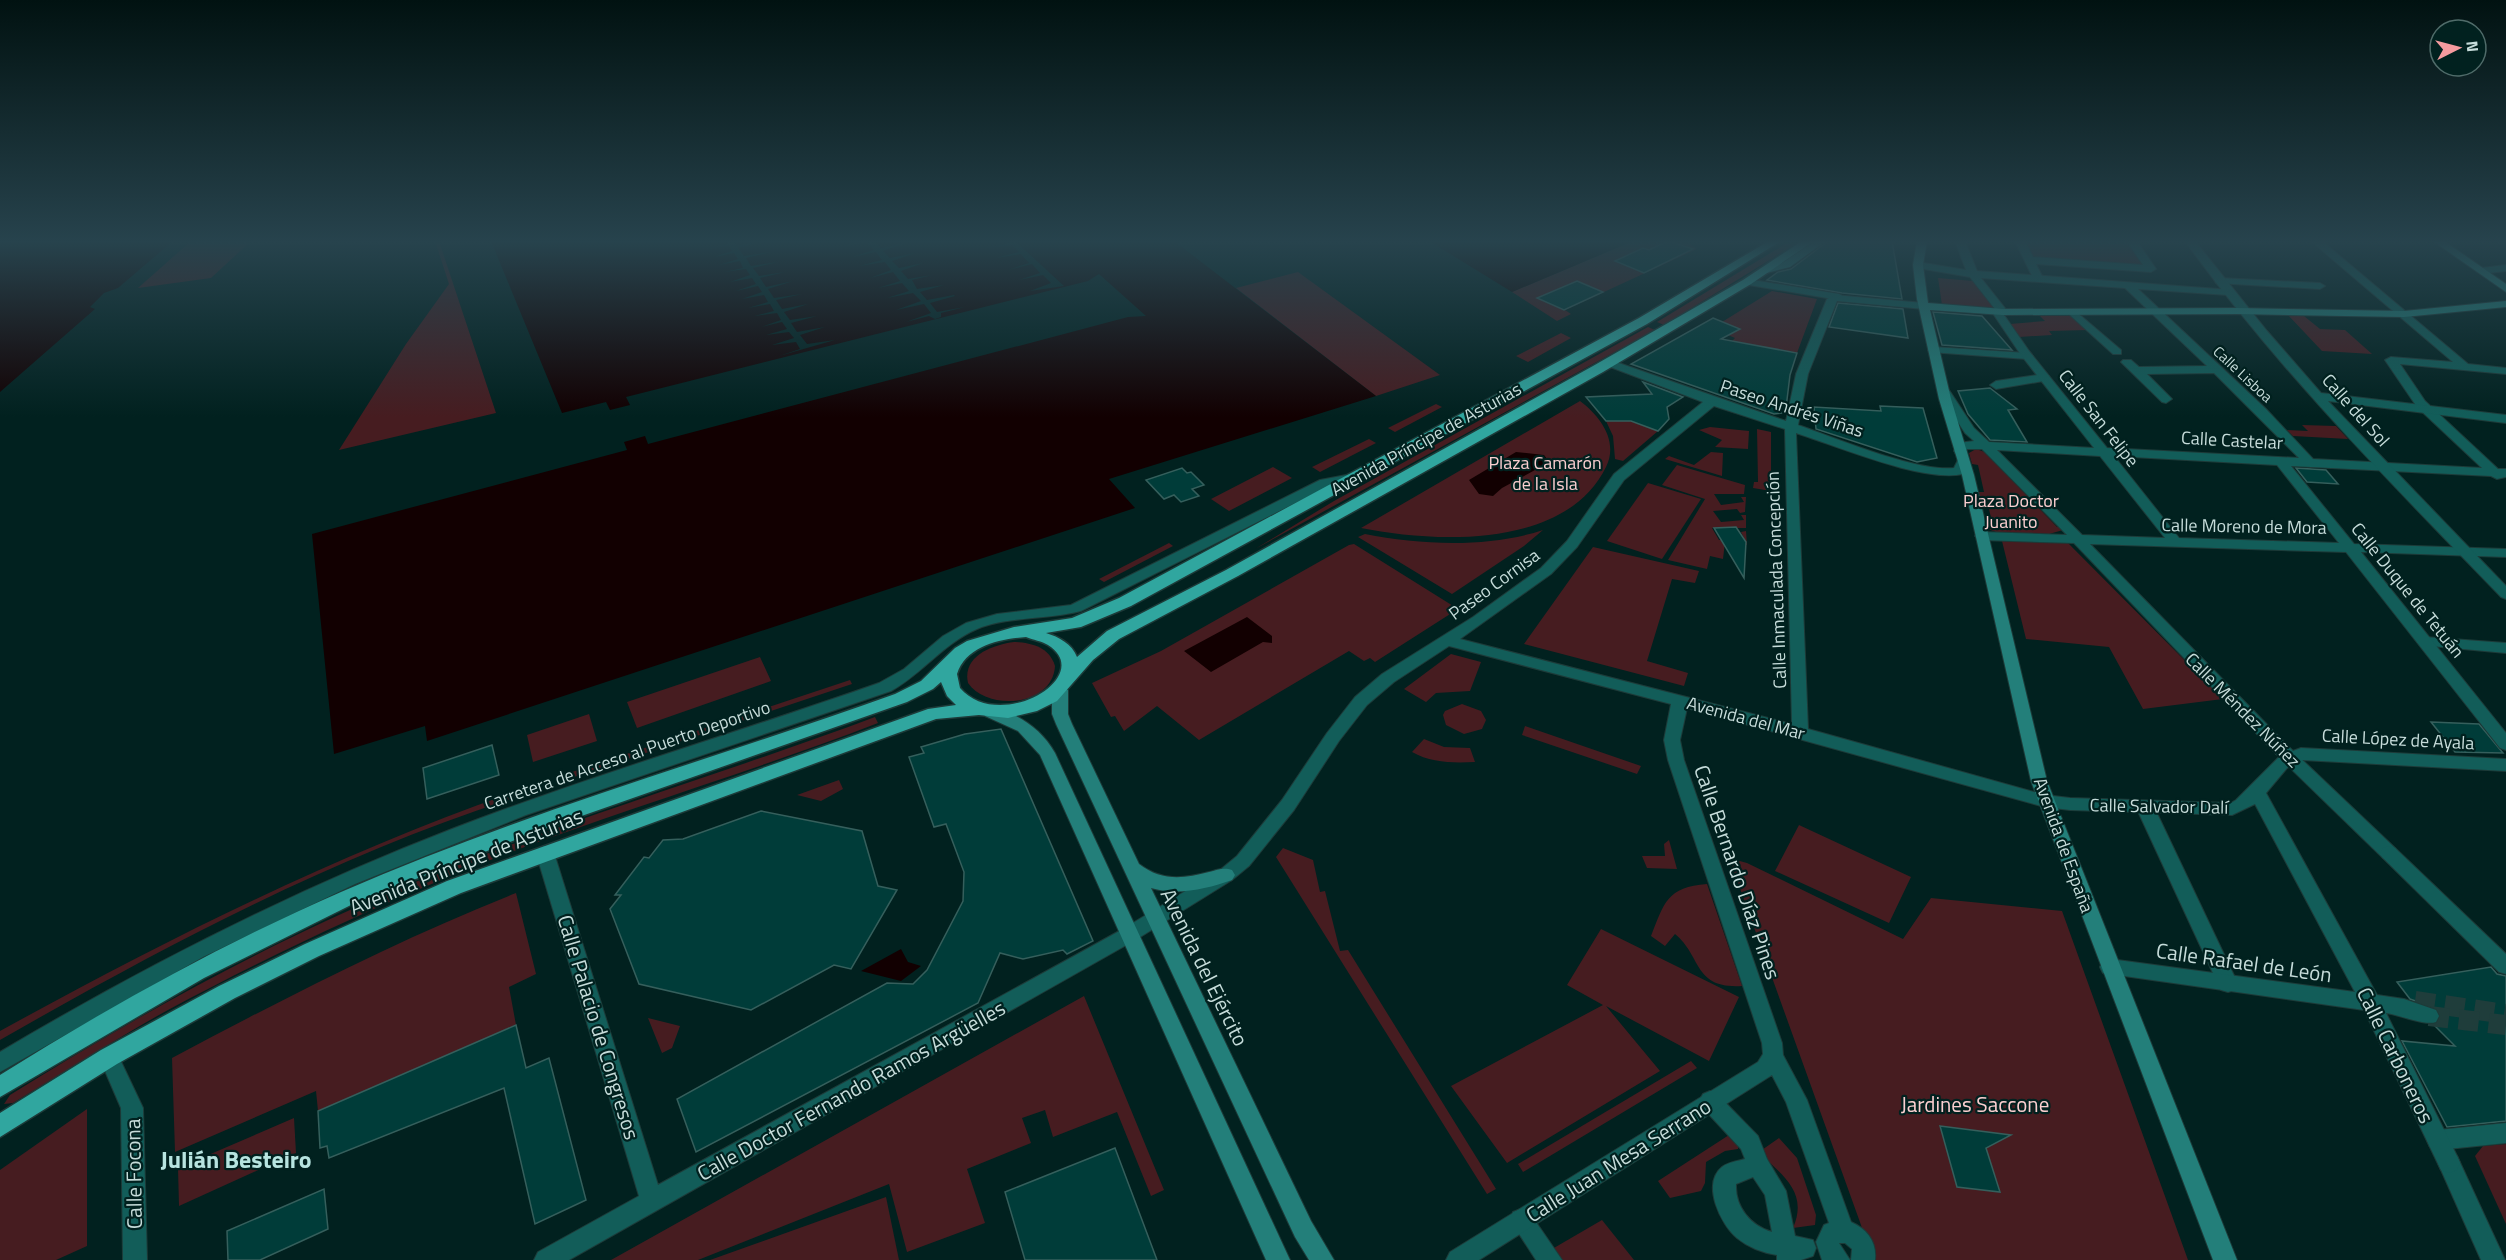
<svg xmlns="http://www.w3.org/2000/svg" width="2506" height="1260" font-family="'Titillium Web',sans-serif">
<rect width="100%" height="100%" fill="#01211f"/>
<g fill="#461c20">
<polygon points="191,241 251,241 211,278 138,288"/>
<polygon points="435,241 439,241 496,413 339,450 406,344 449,284"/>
<polygon points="1633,241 1686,241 1697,249 1565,310 1571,314 1557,321 1512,292"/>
<polygon points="2020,241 2132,242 2151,269 2029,260"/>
<polygon points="1787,243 1794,245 1664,325 1657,322"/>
<polygon points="1298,272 1440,375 1376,396 1236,288"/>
<polygon points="1938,278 1973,281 1995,308 1942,305"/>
<polygon points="1772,291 1817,299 1797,353 1730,343 1735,338 1728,335 1740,329 1722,322"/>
<polygon points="2288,315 2304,316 2320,329 2345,330 2372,354 2322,351"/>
<polygon points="2040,316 2073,316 2088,330 2049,331 2052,335 2019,337 2010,324 2045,321"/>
<polygon points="1648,327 1655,330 1255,549 1334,501"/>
<polygon points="1561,333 1571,338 1528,362 1516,356"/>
<path d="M1580,401C1600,416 1619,441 1606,467C1566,549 1436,543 1361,528Z"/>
<polygon points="1436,404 1442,407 1395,432 1388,428"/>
<polygon points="1606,421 1631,421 1658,431 1623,461 1615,459 1613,436"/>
<polygon points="2302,425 2336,426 2348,439 2293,436 2287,430 2308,431"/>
<polygon points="1710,427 1749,431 1748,449 1715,447 1722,440 1699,430"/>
<polygon points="1757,429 1771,432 1771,491 1753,488 1754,482 1758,482"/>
<polygon points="1369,439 1376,443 1320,472 1312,467"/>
<polygon points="1976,449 1988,453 2011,474 2007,475 2057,527 2062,527 2063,530 2049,534 1996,532 1988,529 1986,522 1992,522 1987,501 1980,500 1978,492 1984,492 1978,465 1972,464 1969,453"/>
<polygon points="1711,452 1723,453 1722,476 1665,459 1669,456 1694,465"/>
<polygon points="1677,465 1745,485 1744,494 1714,494 1721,505 1744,502 1741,497 1746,497 1745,512 1740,513 1737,509 1713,511 1721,522 1744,520 1741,515 1746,515 1746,528 1712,528 1719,540 1744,538 1741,532 1746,531 1747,545 1725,542 1723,559 1710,556 1707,569 1668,560 1705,499 1662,485"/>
<polygon points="1273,467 1292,478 1229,511 1211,499"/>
<polygon points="1648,483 1701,499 1662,559 1607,541"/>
<path d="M1543,530L1524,546L1452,594L1358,537L1365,534C1421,545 1489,548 1543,530Z"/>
<polygon points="2002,541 2068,543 2223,699 2143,709 2109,647 2026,639"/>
<polygon points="1169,543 1173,546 1104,582 1099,579"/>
<polygon points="1354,544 1458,609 1375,662 1370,658 1364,661 1349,651 1199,740 1157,706 1124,731 1115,716 1111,717 1092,683 1161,651 1349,545"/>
<polygon points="1593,547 1699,571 1695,583 1672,579 1647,661 1688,673 1684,686 1524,644"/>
<path d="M1014,642C1032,643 1049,647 1055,666C1053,706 988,712 968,683C962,656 992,645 1014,642Z"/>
<polygon points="1451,654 1481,662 1470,691 1436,693 1426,702 1404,689"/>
<polygon points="760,657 771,681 637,728 627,702"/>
<polygon points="850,680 852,684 565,780 563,775"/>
<polygon points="1462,704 1481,711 1486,720 1482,729 1464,734 1446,725 1443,715 1445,711"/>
<polygon points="589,714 597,741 533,762 527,735"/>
<path d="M875,717L878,723C736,778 588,819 448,877C352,917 259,961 168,1010C115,1039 65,1072 13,1103L4,1104L10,1095C141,1013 275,939 418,881C568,819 723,774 875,717Z"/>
<polygon points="1525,726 1641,766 1637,774 1522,735"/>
<path d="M1424,739L1444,747L1470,748L1475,762C1453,763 1431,763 1412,752Z"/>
<polygon points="839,780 843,789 821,801 797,795"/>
<path d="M523,789V795C338,854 168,944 0,1040V1031C169,938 341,852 523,789Z"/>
<polygon points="1799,825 1911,877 1889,923 1775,871"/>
<polygon points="1669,840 1677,869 1647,868 1642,856 1665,856 1664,844"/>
<polygon points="1283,848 1313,860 1320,892 1325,891 1340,951 1348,950 1496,1189 1487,1194 1276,857"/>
<polygon points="1729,858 1747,863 1903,939 1931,898 2062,911 2188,1260 1871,1260 1861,1225"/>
<path d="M1707,884L1742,986C1693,989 1702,956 1675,934L1665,946L1651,936C1664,903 1667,887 1707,884Z"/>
<path d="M516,893L536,974L509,987L516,1025L318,1111L316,1091L175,1152L172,1058C285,998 397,940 516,893Z"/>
<polygon points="1601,929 1739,997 1709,1061 1606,1006 1660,1071 1507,1163 1451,1086 1603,1005 1567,985"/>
<polygon points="1084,996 1164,1190 1151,1196 1117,1112 1053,1137 1045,1110 1022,1118 1031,1143 967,1169 985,1223 907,1252 889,1184 698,1260 611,1260"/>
<polygon points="648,1018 680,1026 672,1048 662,1053"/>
<polygon points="1691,1061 1697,1068 1523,1172 1518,1164"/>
<polygon points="87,1109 87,1246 56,1260 0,1260 0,1170"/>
<polygon points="294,1118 296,1153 179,1206 178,1168"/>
<polygon points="1729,1135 1738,1145 1738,1149 1725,1151 1706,1162 1705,1183 1701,1191 1670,1198 1658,1181"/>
<path d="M1779,1138L1797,1158L1816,1215L1815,1225L1793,1228C1809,1191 1781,1175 1759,1152Z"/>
<polygon points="2506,1144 2506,1224 2475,1156 2483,1146"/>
<polygon points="886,1197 899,1260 710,1260"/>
<polygon points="1602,1220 1634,1260 1552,1260 1547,1252"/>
</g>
<g fill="#120001">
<polygon points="0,241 173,241 118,288 104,293 90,307 95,309 0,392"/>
<polygon points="491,241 1174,241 1376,396 1109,479 1135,508 427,741 425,726 334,754 312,534 627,450 624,442 645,436 648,444 1128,317 1146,316 1099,274 1088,281 626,397 630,405 610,410 606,402 562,413"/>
<polygon points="1429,241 1633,241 1512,292"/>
<polygon points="1516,452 1544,455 1547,459 1546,464 1502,488 1493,496 1479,494 1469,480"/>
<polygon points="1247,617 1272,636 1272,643 1263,642 1211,672 1184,651"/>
<polygon points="901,949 908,962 921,966 901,981 861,971"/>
</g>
<g fill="#01211f">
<polygon points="726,241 734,241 738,246 762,241 738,248 744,256 771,252 746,258 751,266 778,262 753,268 759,276 785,272 760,278 766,287 793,281 768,289 774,298 802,294 776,300 782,309 808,304 784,312 790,320 817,316 791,323 797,332 825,327 800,335 807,344 835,340 779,356 800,349 796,342 772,345 794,338 789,332 766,335 787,329 782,322 761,327 781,320 777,313 754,316 774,311 770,304 748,308 768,302 764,295 742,299 762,292 758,286 736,291 756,284 752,278 730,282 750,275 746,269 724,272 743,268 740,261 719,265 738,259 734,253 714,257 732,251 729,245 707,249 728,244"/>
<polygon points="864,241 874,241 881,248 906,243 883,251 890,258 915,253 892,261 899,268 923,263 901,271 908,279 932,275 912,280 917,289 944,285 920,292 927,300 954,295 955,296 930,303 937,312 965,307 941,313 941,317 935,319 929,316 906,322 931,313 924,304 896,310 921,301 913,293 887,298 909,291 902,283 878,288 900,281 893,272 870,278 891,270 885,262 859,266 882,260 876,252 852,257 874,250 867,242 843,246"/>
<polygon points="1007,241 1015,241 1064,286 1030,291 1051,283 1043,275 1019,280 1040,273 1032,264 1008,270 1029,263 1021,254 996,258 1019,252 1012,245 986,248 1007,244"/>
</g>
<g fill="#003c39" stroke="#355f5c" stroke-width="1.5">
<polygon points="1668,241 1693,249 1644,273 1615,261 1643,248 1649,250"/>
<polygon points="1828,241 1892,241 1902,299 1842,293 1767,280 1778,272 1791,269"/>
<polygon points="1577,281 1603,292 1564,310 1537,298"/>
<polygon points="1838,303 1903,309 1908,338 1829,327"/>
<polygon points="1933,312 1982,316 2012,350 1942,345"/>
<polygon points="1713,318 1740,329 1721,339 1797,353 1790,375 1786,408 1782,413 1774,414 1631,364"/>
<polygon points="1643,382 1683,397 1667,407 1669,419 1658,431 1631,421 1606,421 1586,397 1652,394"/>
<polygon points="1990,388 2017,409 2008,410 2027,442 1990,440 1968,414 1958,391"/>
<polygon points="1880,406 1923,408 1937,458 1917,462 1816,429 1814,407 1881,411"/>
<polygon points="1182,468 1187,473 1191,472 1204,485 1192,489 1199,496 1181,502 1174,495 1164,499 1146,480"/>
<polygon points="2296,468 2326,470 2338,484 2307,482"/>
<polygon points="1736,527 1746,542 1744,578 1714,528"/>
<polygon points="2431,722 2479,724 2503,753 2455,752"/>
<polygon points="1001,729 1093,941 1067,954 1063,950 1023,959 1000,953 978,1003 696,1152 677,1099 887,983 913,984 927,970 963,901 964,872 946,824 934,827 909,757 924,753 921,747 965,734"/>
<polygon points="492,745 499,775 427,799 423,768"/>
<polygon points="761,811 862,831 878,886 897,890 851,969 834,965 751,1010 639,984 610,909 621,895 615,895 644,857 649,858 663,840 683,839"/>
<polygon points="2491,967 2497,974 2506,976 2506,1121 2447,1127 2402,1041 2455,1046 2434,1025 2441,1017 2438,1009 2410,999 2397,982"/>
<polygon points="516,1025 526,1068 549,1058 586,1200 535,1224 504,1088 329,1158 327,1146 320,1148 318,1111"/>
<polygon points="1940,1126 2011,1135 1986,1148 2000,1192 1957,1187"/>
<polygon points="1115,1148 1157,1260 1025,1260 1005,1192"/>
<polygon points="324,1189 328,1229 260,1260 228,1260 227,1231"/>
</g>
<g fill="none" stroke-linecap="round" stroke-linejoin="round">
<g stroke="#1f3d3b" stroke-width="20" stroke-dasharray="20 10" stroke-linecap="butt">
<polyline points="2415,1001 2506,1014"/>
<polyline points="2429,1016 2506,1025"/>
</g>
<g stroke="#1d3b39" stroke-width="2">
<g id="pedestrian">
<polygon points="2015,241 2025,241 2033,257 2143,265 2127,241 2137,241 2156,269 2151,272 2036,264 2043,278 2038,281 2033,278"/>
<polygon points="1747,279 1839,294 1844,297 1839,300 1743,284 1742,282"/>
<polygon points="1934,347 2027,353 2033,356 2027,359 1930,352 1928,350"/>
<polygon points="2045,374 2049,376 2049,380 1996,389 1990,385 1996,381"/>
<polygon points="2425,637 2506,643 2506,653 2420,645 2417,642 2420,639"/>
<polygon points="2289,751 2295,753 2395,848 2398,853 2395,858 2389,860 2383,858 2283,761 2281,757 2283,753"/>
<polygon points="2145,801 2151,802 2154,807 2238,984 2235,990 2228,992 2221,990 2218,984 2136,807 2139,802"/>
<path d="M1710,1091L1717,1094L1758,1136L1767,1159L1786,1191L1795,1236L1813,1240L1816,1248L1813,1256L1801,1260H1777V1255C1763,1253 1748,1247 1737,1238C1721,1225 1701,1184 1722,1167C1728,1162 1738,1161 1745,1159L1741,1149L1703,1108L1699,1101L1703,1094ZM1753,1177L1765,1195L1772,1232C1750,1225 1735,1207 1736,1184Z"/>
<polygon points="2506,1123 2506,1143 2438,1150 2430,1147 2427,1140 2430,1133 2438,1130"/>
<polygon points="2449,1153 2457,1156 2505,1260 2481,1260 2438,1163 2441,1156"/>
<polygon points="1521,1209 1529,1212 1562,1260 1536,1260 1510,1220 1513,1212"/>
</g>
</g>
<g stroke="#1d3b39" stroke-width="2">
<g id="minor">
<path d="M1955,241H1965L1977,271L2232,290V294L2228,295L2138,289L2266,409L2313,459L2482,468L2417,407L2385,360L2391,357L2453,362L2311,241H2322L2468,364L2506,368V374L2400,364L2425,401L2498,469H2506V477L2497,479L2491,476L2291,466L2354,544L2506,549V557L2361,552L2506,733V750L2500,748L2346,552L2090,544L2293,751L2301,748L2506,759V771L2302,760L2287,768L2266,793L2377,995L2404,999L2436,1010L2439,1016L2436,1022C2425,1026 2400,1015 2386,1013L2457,1156L2460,1163L2457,1170L2449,1173L2441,1170L2364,1010L2103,973L2100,967L2103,961L2110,959L2355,992L2255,804L2232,815L2070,810L2045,807L1687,708L1680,740L1684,760L1782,1043L1783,1055L1807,1100L1851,1222C1867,1229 1877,1242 1875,1260H1851L1852,1249L1845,1243H1839L1850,1260H1822L1816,1242L1824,1225L1829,1223L1786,1102L1772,1075L1479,1260H1446L1450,1252L1758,1062L1763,1054L1762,1043L1668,760L1664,740L1671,704L1449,646L1394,682L1367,705L1339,741L1294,810L1249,866L1232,880L1137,939L569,1260H534L538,1252L639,1196L536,853L539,848L545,846L551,848L554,853L658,1185L1123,929L1220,870L1237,856L1282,800L1327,733L1355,697L1382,674L1473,617L1541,568L1567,541L1614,474L1703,402L1605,365V361H1613L1786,421L1796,374L1827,299L1835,295L1924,303L1929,306L1924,309L1837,301L1808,374L1798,425C1836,438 1916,472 1954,468L1958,460L1963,459L1969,463L1963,474C1924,483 1837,446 1796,433L1808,729L2045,795L2070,798L2231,803L2236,800L2279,757L2074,543L1982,540L1975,536L1982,532L2067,535L1982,449H1967L1964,454H1956L1954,451L1958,443L1974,441L1965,433L1939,393L1941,390H1949L1974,428L1989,442L2094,448L2021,355L1992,312L1995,309L1970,277L1918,268L1913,265L1918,262L1966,270ZM1981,278L2125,288L2207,366L2139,367L2131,360H2123L2121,362L2162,402L2166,403L2172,399L2147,374L2214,373L2299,458L2107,448L2029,351L2004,315L2008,312ZM1714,406L1785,429L1792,724L1460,639L1551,574L1577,547L1624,480ZM1997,450L2100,456L2165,538L2082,535ZM2114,456L2277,465L2339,543L2179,538Z"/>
<polygon points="2506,265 2506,271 2481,274 2476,271 2481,268"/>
<polygon points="2220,278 2320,283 2325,286 2320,289 2216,283 2215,281"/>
<polygon points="2074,310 2121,350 2121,354 2113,354 2070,315 2070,311"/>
<polygon points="2389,846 2395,848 2506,954 2506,974 2499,972 2383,858 2380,853 2383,848"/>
</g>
</g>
<g stroke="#1d3b39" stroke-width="2">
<g id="tertiary">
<path d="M2185,241H2195L2267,331L2321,393L2506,415V423L2328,401L2506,586V599L2501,597C2391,483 2278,370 2185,241Z"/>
<path d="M1357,473L1364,477L1362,480L1329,486L1081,611C1047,620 1009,616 977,629C944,643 922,674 891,691L526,815L355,884L203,957L0,1072V1052C145,966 294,890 452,829C592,775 737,733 879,683L904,669L943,636L966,623L997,614L1071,605L1320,480Z"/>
<polygon points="109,1048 116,1051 143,1108 147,1260 123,1260 121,1108 99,1057 102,1051"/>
</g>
</g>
<g stroke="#1d3b39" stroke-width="2">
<g id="secondary">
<polygon points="1815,241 1826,241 1790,267 1763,274 1758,271 1782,263"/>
<polygon points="1917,241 1927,241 1923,265 1928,303 2003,309 2237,308 2404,311 2506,301 2506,307 2404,317 2237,314 2003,315 1930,310 1951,399 1974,475 2047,781 2237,1260 2213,1260 2031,781 1962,475 1939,399 1917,299 1913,265"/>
<polygon points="2433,241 2444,241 2506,284 2506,292"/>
<path d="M1060,685L1068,690V714L1072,724L1139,864C1161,881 1183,879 1209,872C1217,870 1224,867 1232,870L1235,875L1232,880C1206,889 1178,896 1151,888L1311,1221L1334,1260H1309L1295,1237L1056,724L1052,714V690Z"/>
<path d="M991,706C1018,714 1041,728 1055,753L1290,1260H1266L1040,755L1018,731L985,716L983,712L985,708Z"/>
</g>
</g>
<g stroke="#1d3b39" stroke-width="3">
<path id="trunk" d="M1769,241H1781L1647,324L1131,606L1081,627L1046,633C1059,637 1072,644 1077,657L1107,631L1226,570L1593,366L1743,280L1802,241H1814L1751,284L1603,372L1238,576L1119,639L1093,660L1057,701L1037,711L1008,718L979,715L936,719L461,893L319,956L235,998L117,1064L0,1137V1113L101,1050L219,986L305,944L447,881L928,709L956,705L947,696L941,682L933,689L907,702L533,833L357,902L204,978L0,1097V1075C110,1006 222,944 341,892C521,813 711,760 895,694L921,681L955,648L967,641L1014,627L1072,618L1119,598L1639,318ZM1026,637C1033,640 1042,641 1048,645C1097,676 1000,734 960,688L957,674C966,646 999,639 1026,637Z"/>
</g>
<use href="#pedestrian" fill="#125d59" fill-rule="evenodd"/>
<use href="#minor" fill="#125d59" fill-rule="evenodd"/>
<use href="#tertiary" fill="#125d59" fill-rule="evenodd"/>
<use href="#secondary" fill="#237f7a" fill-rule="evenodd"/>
<use href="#trunk" fill="#30a69f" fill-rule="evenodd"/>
</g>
<linearGradient id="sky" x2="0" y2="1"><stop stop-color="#011211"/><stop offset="0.58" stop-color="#27434d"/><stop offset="1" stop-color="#27434d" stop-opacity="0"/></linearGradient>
<rect width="2506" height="417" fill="url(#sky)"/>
<g text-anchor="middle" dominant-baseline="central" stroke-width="4.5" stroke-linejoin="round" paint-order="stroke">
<g font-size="15" fill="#c6dcda" stroke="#01211f">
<text transform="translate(2243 374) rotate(43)">Calle Lisboa</text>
</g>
<g font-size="18" fill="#c6dcda" stroke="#01211f">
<text transform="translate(1792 408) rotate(18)">Paseo Andrés Viñas</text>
<text transform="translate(2356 410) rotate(48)">Calle del Sol</text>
<text transform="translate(2099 418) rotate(52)">Calle San Felipe</text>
<text transform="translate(1426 439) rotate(-29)">Avenida Príncipe de Asturias</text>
<text transform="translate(2232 440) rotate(3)">Calle Castelar</text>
<text transform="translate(2244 526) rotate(1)">Calle Moreno de Mora</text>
<text transform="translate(1776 580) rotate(-92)">Calle Inmaculada Concepción</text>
<text transform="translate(1494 584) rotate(-36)">Paseo Cornisa</text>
<text transform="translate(2408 590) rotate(51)">Calle Duque de Tetuán</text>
<text transform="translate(2243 710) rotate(45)">Calle Méndez Núñez</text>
<text transform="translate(1746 718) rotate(15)">Avenida del Mar</text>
<text transform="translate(2398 739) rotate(3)">Calle López de Ayala</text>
<text transform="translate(627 755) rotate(-19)">Carretera de Acceso al Puerto Deportivo</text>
<text transform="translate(2159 806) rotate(1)">Calle Salvador Dalí</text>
<text transform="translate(2064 845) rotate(70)">Avenida de España</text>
</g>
<g font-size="18" fill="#fbcfd0" stroke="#01211f">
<text x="1545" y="462">Plaza Camarón<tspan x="1545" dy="21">de la Isla</tspan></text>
<text x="2011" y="500">Plaza Doctor<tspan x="2011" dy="21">Juanito</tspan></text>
</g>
<g font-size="21" fill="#c6dcda" stroke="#01211f">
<text transform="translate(466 861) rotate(-22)">Avenida Príncipe de Asturias</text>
<text transform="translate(1738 872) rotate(71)">Calle Bernardo Díaz Pines</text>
<text transform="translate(2244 962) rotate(8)">Calle Rafael de León</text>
<text transform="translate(1205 967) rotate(64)">Avenida del Ejército</text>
<text transform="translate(599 1027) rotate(73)">Calle Palacio de Congresos</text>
<text transform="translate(2396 1055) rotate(64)">Calle Carboneros</text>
<text transform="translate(851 1090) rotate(-29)">Calle Doctor Fernando Ramos Argüelles</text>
<text transform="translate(1618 1160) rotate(-32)">Calle Juan Mesa Serrano</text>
<text transform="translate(133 1174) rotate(-91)">Calle Focona</text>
</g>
<g font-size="21" fill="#fbcfd0" stroke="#01211f">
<text x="1975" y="1104">Jardines Saccone</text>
</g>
<g font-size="24" font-weight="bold" fill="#b7e4e0" stroke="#01211f">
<text x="236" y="1159">Julián Besteiro</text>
</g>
</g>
<g transform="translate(2458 48) rotate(84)"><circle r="28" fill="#01211f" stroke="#506c6a" stroke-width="1.5"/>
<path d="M0-4.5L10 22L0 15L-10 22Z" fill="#f59b9f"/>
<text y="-9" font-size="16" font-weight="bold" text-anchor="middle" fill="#c6dcda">N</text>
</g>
</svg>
